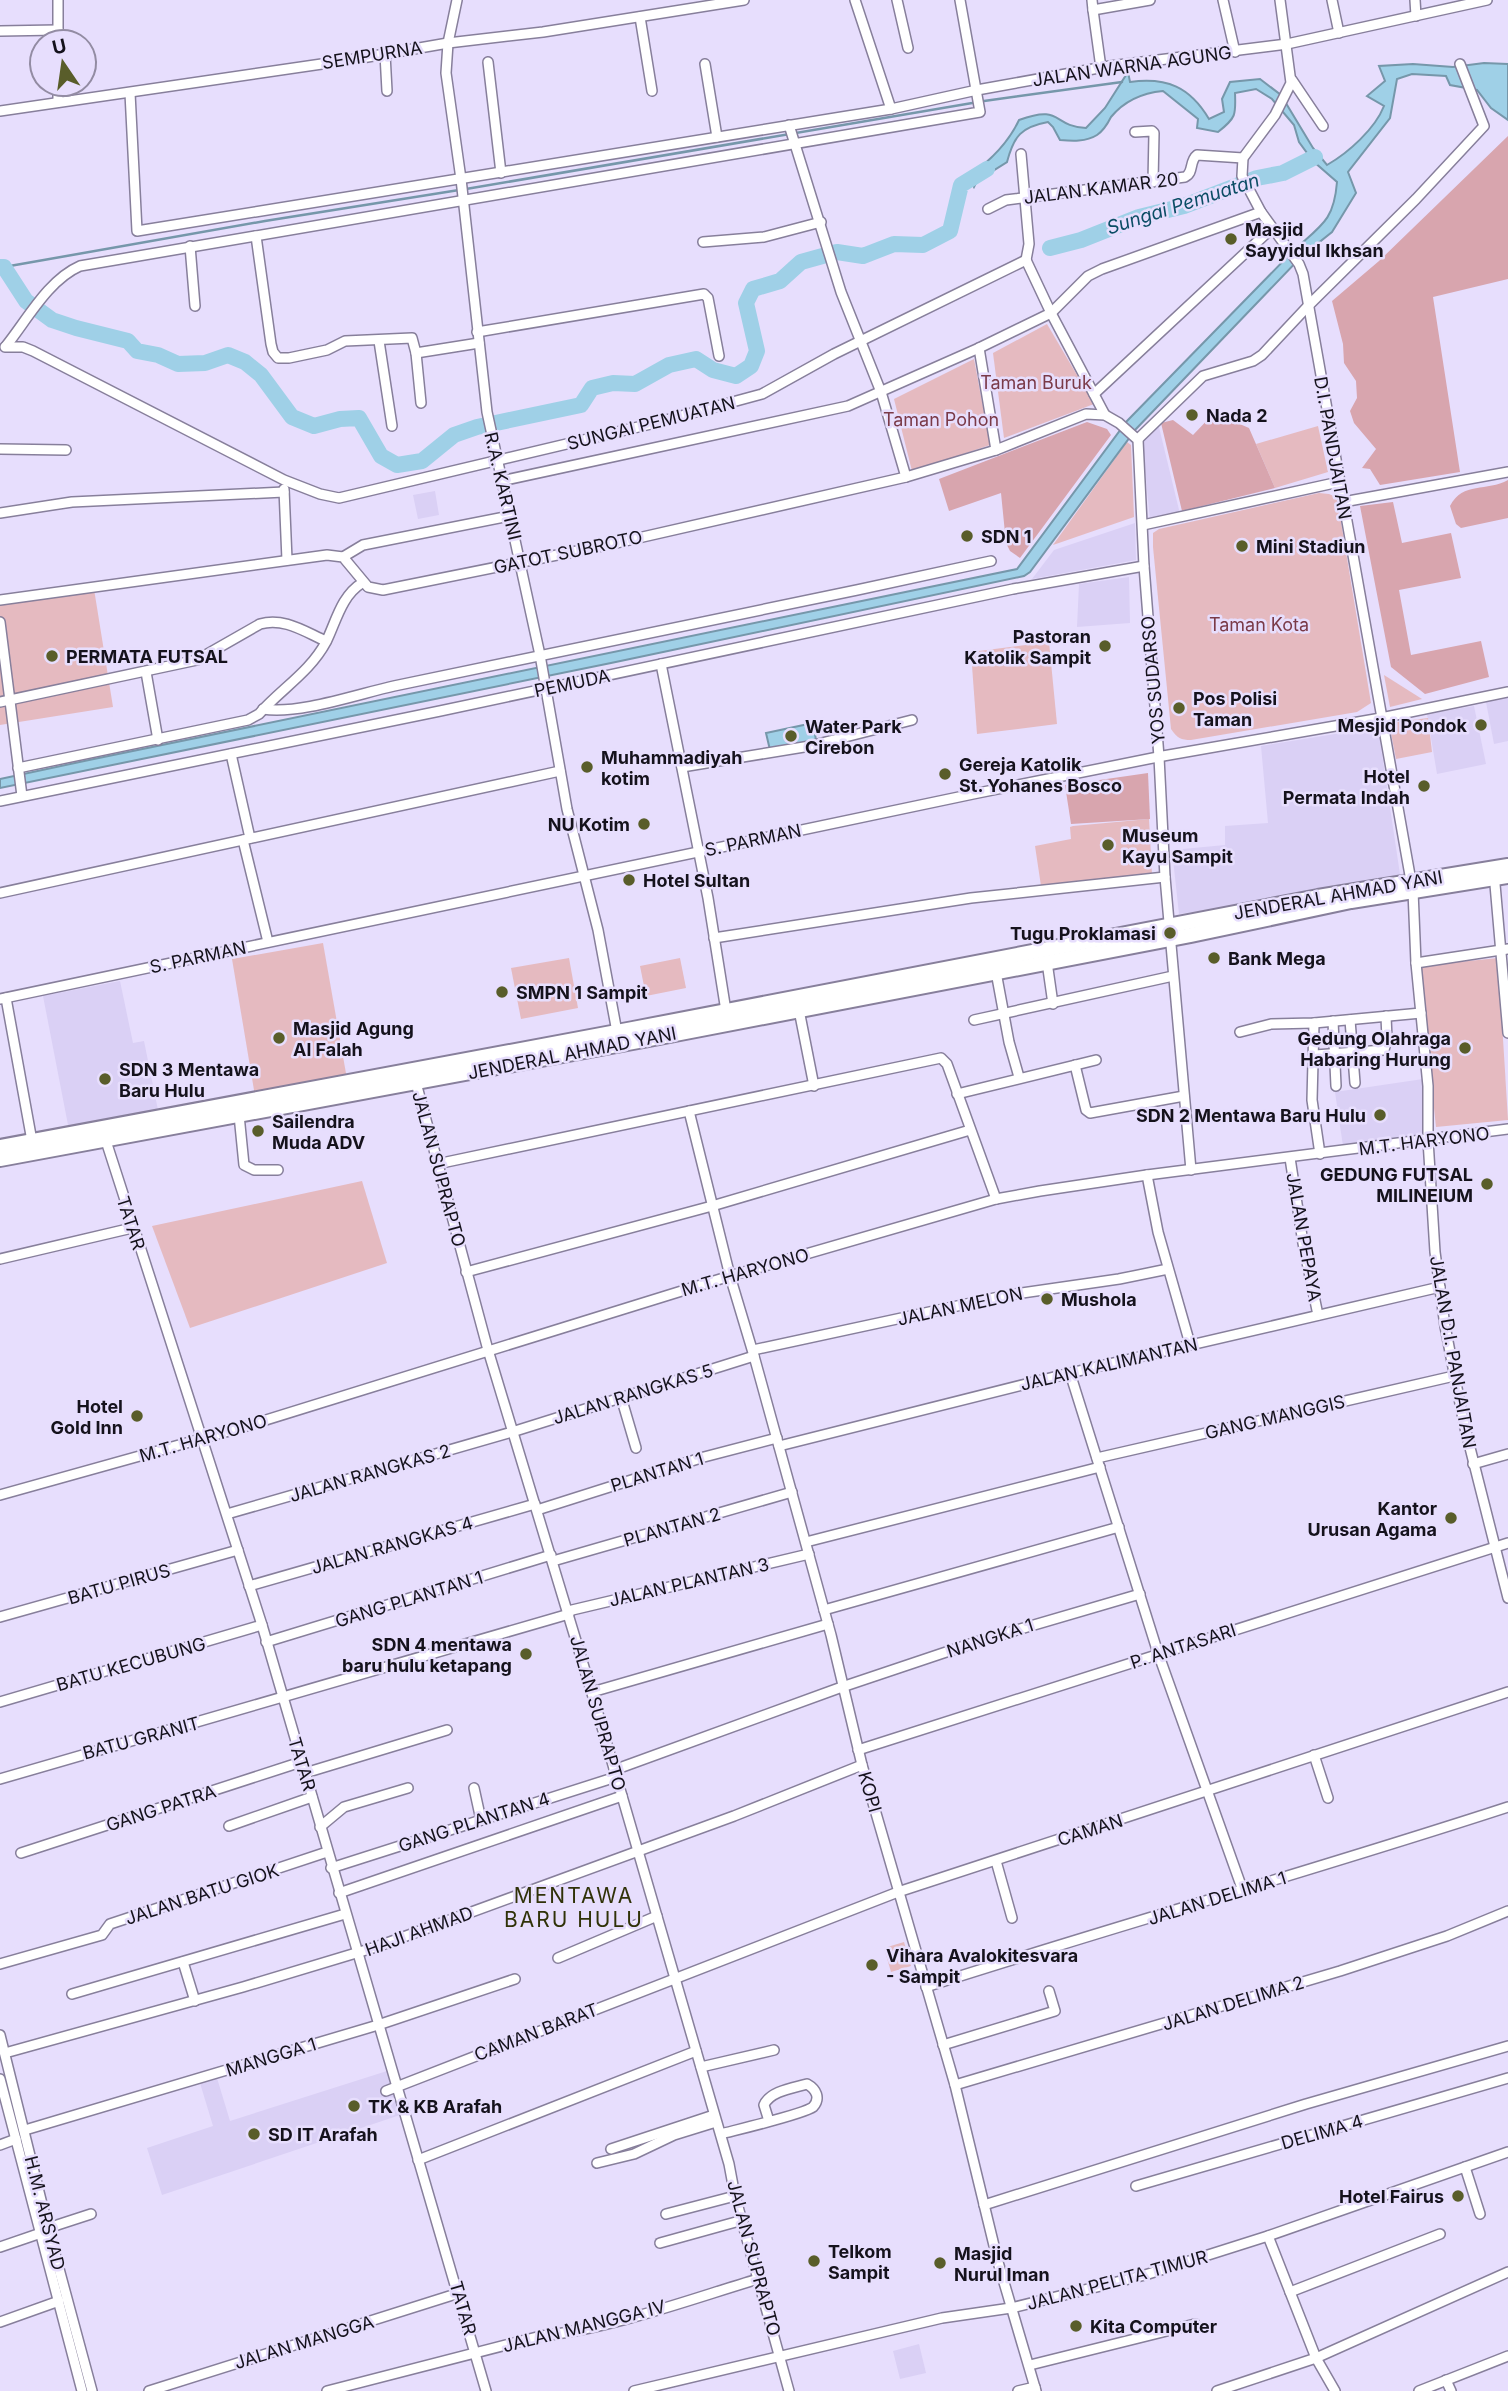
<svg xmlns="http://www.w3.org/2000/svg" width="1508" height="2391" font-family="Inter,sans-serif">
<rect width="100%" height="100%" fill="#e7defd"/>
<g fill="#dad0f5">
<polygon points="1158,423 1180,514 1150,520 1142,437"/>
<polygon points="435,491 439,515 418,519 413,495"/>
<polygon points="1135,523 1136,560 1032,579 1054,550"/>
<polygon points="1129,577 1130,623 1077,627 1079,584"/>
<polygon points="1508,697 1508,741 1494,744 1486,702"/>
<polygon points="1474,706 1486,764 1437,774 1427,714"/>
<polygon points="1378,727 1401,881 1179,914 1172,850 1225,845 1225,826 1268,823 1261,746"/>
<polygon points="120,981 133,1043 144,1041 159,1115 69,1130 43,996"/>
<polygon points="1423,1079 1422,1137 1343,1146 1335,1092"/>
<polygon points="387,2071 400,2115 162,2195 147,2148 213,2126 200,2083 217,2078 230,2121"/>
<polygon points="919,2344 926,2373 900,2379 893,2351"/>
</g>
<g fill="#e5bac0">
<polygon points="1047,324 1094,404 1004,438 993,353"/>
<polygon points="974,359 990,445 912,471 894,399"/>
<polygon points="1318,426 1328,472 1275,488 1256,444"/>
<polygon points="1127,442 1131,445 1134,517 1053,545"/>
<path d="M1319,493L1329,494L1336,497L1338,504L1371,703L1357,712L1191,740C1181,740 1177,738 1171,729L1153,547V533L1159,529Z"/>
<polygon points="94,589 113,707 0,725 0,604"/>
<polygon points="1049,642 1057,724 977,734 971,652"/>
<polygon points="1384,675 1422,699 1390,707"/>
<polygon points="1428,718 1432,752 1396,759 1389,723"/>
<polygon points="1149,819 1152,874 1041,886 1035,846 1071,839 1070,827 1073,826"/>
<polygon points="323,943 347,1079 255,1096 232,959"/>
<polygon points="569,958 578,1008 521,1019 511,968"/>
<polygon points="680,958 686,988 646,996 640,966"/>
<polygon points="1498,958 1508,1120 1436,1127 1419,966"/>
<polygon points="362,1181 387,1263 190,1328 152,1226"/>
<polygon points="904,1942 911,1966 891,1972 884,1948"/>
</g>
<g fill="#d8a5ae">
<polygon points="1508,136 1508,279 1433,297 1460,472 1380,485 1370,469 1362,468 1376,449 1354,423 1350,411 1357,398 1356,381 1344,363 1343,344 1332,301 1379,261"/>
<polygon points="1214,413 1249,428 1275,488 1182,511 1161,423 1173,420 1193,435"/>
<polygon points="1087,422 1107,429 1111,435 1020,558 1010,551 1006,543 1001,493 949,511 939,479"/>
<path d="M1508,480V518L1461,528L1456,524L1450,506C1463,481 1487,492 1508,480Z"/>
<polygon points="1393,502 1402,543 1451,533 1461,578 1399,590 1411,655 1481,641 1489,677 1425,694 1391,667 1360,506"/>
<polygon points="1148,773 1150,819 1071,824 1065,785"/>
</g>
<g fill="#9fd0e7" stroke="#7697aa" stroke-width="2">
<path d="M1484,63L1508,64V120L1491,108L1477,90L1450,85L1446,76L1412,74L1397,79L1390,118L1348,172L1356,193L1332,232L1302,256L1136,429L1030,572L1024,576L611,663L0,788V779L89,760L1017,569L1127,421L1295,249C1322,225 1334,220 1337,182L1313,161L1299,142L1294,125L1272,99L1256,89L1235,93C1236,115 1236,118 1218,132L1197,128L1198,119L1163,91C1142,93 1125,100 1111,117C1108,123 1103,131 1097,135C1086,142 1072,141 1060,140L1053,127L1048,122C1021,127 1014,136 1007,162L977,181L974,187L969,176C990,161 1008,144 1019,120C1063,104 1051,126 1086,128L1105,108L1128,72L1130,82C1167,77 1190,87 1209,119L1224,112L1222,99L1230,82L1260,79L1281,95L1313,148L1327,165C1348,153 1375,129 1384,106L1367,96L1385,81L1379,66L1413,64L1453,67Z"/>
<polygon points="813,723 816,740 770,750 766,733"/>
</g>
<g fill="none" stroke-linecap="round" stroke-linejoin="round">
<g stroke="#7697aa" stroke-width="2.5">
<polyline points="466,189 984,101 1122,82"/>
<polyline points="4,267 265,221 459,190"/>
</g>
<g stroke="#9fd0e7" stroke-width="16">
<polyline points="1050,248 1081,240 1139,217 1184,206 1257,178 1283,173 1315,157"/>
<polyline points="0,267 4,267 26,301 52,320 76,328 128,341 137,351 158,355 178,364 205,363 228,355 245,362 261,375 292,417 314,426 340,419 359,418 381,456 397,465 422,461 454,435 477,427 581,405 592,388 613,383 635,384 669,365 696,359 713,370 736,376 751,366 757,351 746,303 753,289 780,281 801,262 837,252 863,256 894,244 923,245 950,231 961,185 987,169"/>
</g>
<g stroke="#877f9b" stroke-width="12">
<g id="minor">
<polyline points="457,0 448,43 446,73 461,179 487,412 540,655 567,809 598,930 617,1032"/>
<polyline points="855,0 891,109"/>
<polyline points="897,0 908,48"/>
<polyline points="1092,0 1093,10 1150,0"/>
<polyline points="1223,0 1235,52"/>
<polyline points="1280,0 1291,83 1275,115 1243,158 1242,176 1261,212 1299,264 1303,274 1411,881"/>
<polyline points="1332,0 1339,33"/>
<polyline points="1415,0 1416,16"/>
<polyline points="1093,10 1101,68"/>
<polyline points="640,17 652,91"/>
<polyline points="0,31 58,30"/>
<polyline points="58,42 58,0"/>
<polyline points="385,54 387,91"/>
<polyline points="488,62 501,173"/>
<polyline points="705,64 717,137"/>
<polyline points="1292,80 1323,126"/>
<polyline points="58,84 58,102"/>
<polyline points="130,93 137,231 891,109 977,90 1110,66 1287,44 1487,0"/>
<polyline points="0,111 356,59 448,43 543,32 744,0"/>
<polyline points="789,125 841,292 881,392 906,477"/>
<polyline points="1135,132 1152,131 1154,133 1153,182"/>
<polyline points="1021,154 1029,244 1026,260"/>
<path d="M988,209L1006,200L1185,177C1194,173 1189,161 1197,155L1243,158"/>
<polyline points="256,236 271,344 273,352 278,358 289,358 327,350 345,341 412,338 416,353 479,343"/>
<polyline points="703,242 764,237 821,222"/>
<polyline points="190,246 195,306"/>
<polyline points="1026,260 1051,313 1105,415"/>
<polyline points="477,332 704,294 708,298 719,356"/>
<polyline points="379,341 392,426"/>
<path d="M6,346C27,320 48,280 80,266L980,112L960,0"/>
<polyline points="5,347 23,347 33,351 284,480 320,494 339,498 655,423 762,394 834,354 1026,260"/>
<polyline points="979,348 996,450"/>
<polyline points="416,353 421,403"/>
<polyline points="1094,394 1272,228"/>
<polyline points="1138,439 1203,376 1253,361 1262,355 1308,306 1416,199 1484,126 1460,64"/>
<polyline points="0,449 66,450"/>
<polyline points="501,481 848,406 979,348 1051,313 1088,276 1102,269 1261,212"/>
<polyline points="284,489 287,560"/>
<polyline points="1343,502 1508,472"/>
<polyline points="0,513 72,502 284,492"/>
<polyline points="1143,525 1339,482"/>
<polyline points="343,557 363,545 510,516"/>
<polyline points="0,600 327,555 343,557 368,587 383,590 612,544 906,477 996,450 1086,414 1105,415 1119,423 1138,440 1144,566 1159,757 1165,877 1191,1170"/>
<polyline points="0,622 22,796"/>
<polyline points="661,664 708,898 726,1011"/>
<polyline points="146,672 158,740"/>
<path d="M0,702L197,660L260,624C284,617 305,632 326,641"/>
<path d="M263,709C298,715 358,694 394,686L857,590L991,561"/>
<polyline points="231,754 250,838"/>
<polyline points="682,767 810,746 912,720"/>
<path d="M18,768L248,720L259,714C281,689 310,672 326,642C336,622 341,596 362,583"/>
<polyline points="0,801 440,711 1013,589 1144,566"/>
<polyline points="243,840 268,942"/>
<polyline points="1494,873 1508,1033"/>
<polyline points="1413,891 1416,963 1428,1086 1428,1140 1435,1252 1445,1326 1464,1424 1508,1598"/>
<polyline points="0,893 560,771"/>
<polyline points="714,938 971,898 1165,877"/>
<polyline points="1047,962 1053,1004"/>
<polyline points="1416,963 1508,949"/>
<polyline points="996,972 1009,1042 1019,1077"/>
<polyline points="6,998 32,1141"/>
<polyline points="0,999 973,794 1163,756 1381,718 1508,692"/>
<polyline points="799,1010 814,1086"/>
<polyline points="974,1020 1173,976"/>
<polyline points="1350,1020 1355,1083"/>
<polyline points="1333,1021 1336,1086"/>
<polyline points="1314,1023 1312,1100 1320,1154"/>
<polyline points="1240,1032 1271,1024 1314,1023 1421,1013"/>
<polyline points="1315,1055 1384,1050 1387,1039 1386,1016"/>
<polyline points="1075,1065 1086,1110 1090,1113 1184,1096"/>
<polyline points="415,1079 488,1350 597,1710 729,2164 735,2196 789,2391"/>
<polyline points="957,1094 1096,1060"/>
<polyline points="689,1111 730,1276 754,1356 831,1635 862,1765 955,2085 998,2262 1036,2391"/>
<polyline points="239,1115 244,1165 254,1170 278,1170"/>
<polyline points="106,1141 262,1625 486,2391"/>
<polyline points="1290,1158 1303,1243 1318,1315"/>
<polyline points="437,1164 941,1058 947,1064 996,1199"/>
<polyline points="1147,1175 1158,1232 1190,1344"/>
<polyline points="0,1259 132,1228"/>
<polyline points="466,1272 712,1206 970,1130"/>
<polyline points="753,1350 1008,1295 1119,1279 1168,1269"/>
<polyline points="1070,1373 1158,1653 1243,1891"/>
<polyline points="621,1397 636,1448"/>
<polyline points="779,1446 1070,1373 1440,1287"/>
<polyline points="1097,1458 1454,1376"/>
<polyline points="1473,1464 1508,1454"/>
<polyline points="0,1495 240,1428 730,1276 996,1199 1040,1191 1147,1175 1508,1129"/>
<polyline points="537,1510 704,1457 777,1438"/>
<polyline points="227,1514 512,1432 754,1356"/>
<polyline points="806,1542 1100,1467"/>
<polyline points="553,1561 792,1492"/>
<polyline points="249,1586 535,1504"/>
<polyline points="824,1610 1119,1527"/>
<polyline points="568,1611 809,1554"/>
<polyline points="0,1617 238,1550"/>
<polyline points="266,1642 551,1555"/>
<polyline points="592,1692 828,1624"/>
<polyline points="0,1702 262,1625"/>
<polyline points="858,1750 1508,1543"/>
<polyline points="1314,1755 1328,1798"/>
<polyline points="614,1770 842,1687 976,1642 1140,1594"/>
<polyline points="305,1773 447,1730"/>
<polyline points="0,1779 569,1614"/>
<polyline points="474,1788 481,1820"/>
<polyline points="229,1826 312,1797"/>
<polyline points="320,1827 344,1807 408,1788"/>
<polyline points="21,1853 301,1762"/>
<polyline points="996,1861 1012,1918"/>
<polyline points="331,1868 616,1777"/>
<polyline points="339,1893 622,1796"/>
<polyline points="558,1958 657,1916"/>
<polyline points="183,1962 195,2001"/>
<polyline points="0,1964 102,1935 110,1924 327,1852"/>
<path d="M926,1987C1119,1925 1315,1870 1508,1807"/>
<polyline points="72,1994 345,1914"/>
<polyline points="0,2035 48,2228 92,2391"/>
<polyline points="943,2045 1055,2011 1049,1991"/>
<polyline points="5,2053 243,1987 376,1947 734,1816 862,1765"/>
<polyline points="701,2067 774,2050"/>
<polyline points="0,2079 82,2391"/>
<polyline points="955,2085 1340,1971 1447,1936 1508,1911"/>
<polyline points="386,2091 898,1892 1508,1692"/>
<polyline points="25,2130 378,2025 515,1979"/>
<path d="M721,2134C736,2130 804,2114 813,2107C821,2098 816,2089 807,2084C793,2088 770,2091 764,2105L769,2121"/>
<polyline points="0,2145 16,2139"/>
<polyline points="611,2149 714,2115"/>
<polyline points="418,2160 696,2051"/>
<polyline points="597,2163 634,2154 674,2135 716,2122"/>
<polyline points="1465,2167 1480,2214"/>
<polyline points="1136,2186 1508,2078"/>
<polyline points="984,2205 1306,2104 1508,2046"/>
<polyline points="666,2214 735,2196"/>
<polyline points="48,2228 91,2214"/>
<polyline points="1268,2236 1316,2358 1335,2391"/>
<polyline points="660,2243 743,2220"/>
<polyline points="0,2247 41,2233"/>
<polyline points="1290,2292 1440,2234"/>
<polyline points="0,2322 59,2301"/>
<polyline points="1030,2365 1195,2324"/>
<polyline points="1446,2380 1451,2391"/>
<polyline points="149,2391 459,2293"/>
<path d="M327,2391L541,2336C610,2329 691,2299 758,2279"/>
<polyline points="634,2391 942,2318 1011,2308 1145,2275 1268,2236 1508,2152"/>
<polyline points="1018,2391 1035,2387"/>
<polyline points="1217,2391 1316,2358 1508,2272"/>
<polyline points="1419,2391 1508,2356"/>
</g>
</g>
<g stroke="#877f9b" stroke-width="18">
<g id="highway">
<polyline points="0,1147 633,1029 1318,897 1508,866"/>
<polyline points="0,1159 649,1039 1191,935 1351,901 1508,876"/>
</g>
</g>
<use href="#minor" stroke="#fff" stroke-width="9"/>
<use href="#highway" stroke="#fff" stroke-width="14"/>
</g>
<g fill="#595d2a" stroke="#e7defd" stroke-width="2.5">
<circle cx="1231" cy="239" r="7"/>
<circle cx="1192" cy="415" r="7"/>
<circle cx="967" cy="536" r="7"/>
<circle cx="1242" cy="546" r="7"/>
<circle cx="1105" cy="646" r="7"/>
<circle cx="52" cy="656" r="7"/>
<circle cx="1179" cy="708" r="7"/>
<circle cx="1481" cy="725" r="7"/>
<circle cx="791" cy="736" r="7"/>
<circle cx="587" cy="767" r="7"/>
<circle cx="945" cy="774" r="7"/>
<circle cx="1424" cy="786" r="7"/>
<circle cx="644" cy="824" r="7"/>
<circle cx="1108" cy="845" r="7"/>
<circle cx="629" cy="880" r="7"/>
<circle cx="1170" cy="933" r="7"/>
<circle cx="1214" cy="958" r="7"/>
<circle cx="502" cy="992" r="7"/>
<circle cx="279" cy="1038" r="7"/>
<circle cx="1465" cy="1048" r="7"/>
<circle cx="105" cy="1079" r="7"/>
<circle cx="1380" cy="1115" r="7"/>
<circle cx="258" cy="1131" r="7"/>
<circle cx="1487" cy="1184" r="7"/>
<circle cx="1047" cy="1299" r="7"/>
<circle cx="137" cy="1416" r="7"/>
<circle cx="1451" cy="1518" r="7"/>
<circle cx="526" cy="1654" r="7"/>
<circle cx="872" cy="1965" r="7"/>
<circle cx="354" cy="2106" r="7"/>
<circle cx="254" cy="2134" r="7"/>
<circle cx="1458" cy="2196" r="7"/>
<circle cx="814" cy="2261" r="7"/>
<circle cx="940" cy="2263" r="7"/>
<circle cx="1076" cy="2326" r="7"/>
</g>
<g text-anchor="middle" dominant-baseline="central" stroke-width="5" stroke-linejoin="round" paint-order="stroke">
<g font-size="18" fill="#15121c" stroke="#e7defd">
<text transform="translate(372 55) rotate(-9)">SEMPURNA</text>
<text transform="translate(1132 66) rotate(-8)">JALAN WARNA AGUNG</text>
<text transform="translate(1101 188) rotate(-7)">JALAN KAMAR 20</text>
<text transform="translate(651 423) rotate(-14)">SUNGAI PEMUATAN</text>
<text transform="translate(1333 448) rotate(80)">D.I. PANDJAITAN</text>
<text transform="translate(503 486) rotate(77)">R.A. KARTINI</text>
<text transform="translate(568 552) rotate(-12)">GATOT SUBROTO</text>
<text transform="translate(1153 680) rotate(-95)">YOS SUDARSO</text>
<text transform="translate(572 683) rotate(-12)">PEMUDA</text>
<text transform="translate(753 840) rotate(-12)">S. PARMAN</text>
<text transform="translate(1338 895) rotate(-10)">JENDERAL AHMAD YANI</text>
<text transform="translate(198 957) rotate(-12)">S. PARMAN</text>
<text transform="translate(572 1053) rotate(-11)">JENDERAL AHMAD YANI</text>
<text transform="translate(1424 1141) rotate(-7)">M.T. HARYONO</text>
<text transform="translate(439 1169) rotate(75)">JALAN SUPRAPTO</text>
<text transform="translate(131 1223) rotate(72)">TATAR</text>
<text transform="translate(1304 1237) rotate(80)">JALAN PEPAYA</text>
<text transform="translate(745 1272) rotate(-16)">M.T. HARYONO</text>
<text transform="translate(960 1306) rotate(-12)">JALAN MELON</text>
<text transform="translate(1453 1352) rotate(80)">JALAN D.I. PANJAITAN</text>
<text transform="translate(1109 1364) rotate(-13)">JALAN KALIMANTAN</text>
<text transform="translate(633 1394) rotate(-17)">JALAN RANGKAS 5</text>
<text transform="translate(1275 1417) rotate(-13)">GANG MANGGIS</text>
<text transform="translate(203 1438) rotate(-16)">M.T. HARYONO</text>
<text transform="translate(657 1472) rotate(-17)">PLANTAN 1</text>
<text transform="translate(370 1473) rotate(-16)">JALAN RANGKAS 2</text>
<text transform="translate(672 1527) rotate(-16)">PLANTAN 2</text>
<text transform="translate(392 1545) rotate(-16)">JALAN RANGKAS 4</text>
<text transform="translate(689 1582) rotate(-13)">JALAN PLANTAN 3</text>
<text transform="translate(119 1584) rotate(-16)">BATU PIRUS</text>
<text transform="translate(409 1599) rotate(-17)">GANG PLANTAN 1</text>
<text transform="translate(990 1638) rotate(-18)">NANGKA 1</text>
<text transform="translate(1183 1646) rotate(-18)">P. ANTASARI</text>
<text transform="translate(131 1664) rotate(-16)">BATU KECUBUNG</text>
<text transform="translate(598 1713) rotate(74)">JALAN SUPRAPTO</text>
<text transform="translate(141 1738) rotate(-15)">BATU GRANIT</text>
<text transform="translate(302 1764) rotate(73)">TATAR</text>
<text transform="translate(870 1792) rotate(74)">KOPI</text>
<text transform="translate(161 1808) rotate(-18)">GANG PATRA</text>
<text transform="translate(474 1822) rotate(-18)">GANG PLANTAN 4</text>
<text transform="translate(1090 1830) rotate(-18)">CAMAN</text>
<text transform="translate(202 1894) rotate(-18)">JALAN BATU GIOK</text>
<text transform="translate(1217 1898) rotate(-17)">JALAN DELIMA 1</text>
<text transform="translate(419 1931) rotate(-20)">HAJI AHMAD</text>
<text transform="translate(1233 2003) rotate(-17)">JALAN DELIMA 2</text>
<text transform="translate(536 2032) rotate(-21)">CAMAN BARAT</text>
<text transform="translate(271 2057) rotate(-17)">MANGGA 1</text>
<text transform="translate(1322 2132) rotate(-16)">DELIMA 4</text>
<text transform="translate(45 2213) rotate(76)">H.M. ARSYAD</text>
<text transform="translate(754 2258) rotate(75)">JALAN SUPRAPTO</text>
<text transform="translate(1117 2280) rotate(-15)">JALAN PELITA TIMUR</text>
<text transform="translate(463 2308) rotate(74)">TATAR</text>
<text transform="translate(584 2326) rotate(-14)">JALAN MANGGA IV</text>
<text transform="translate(304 2342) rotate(-17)">JALAN MANGGA</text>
</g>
<g font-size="18" font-weight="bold" fill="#15121c" stroke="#e7defd" text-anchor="start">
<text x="1245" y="229">Masjid<tspan x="1245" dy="21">Sayyidul Ikhsan</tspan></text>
<text x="1206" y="415">Nada 2</text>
<text x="981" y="536">SDN 1</text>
<text x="1256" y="546">Mini Stadiun</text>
<text x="1091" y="636" text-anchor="end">Pastoran<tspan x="1091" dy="21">Katolik Sampit</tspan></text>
<text x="66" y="656">PERMATA FUTSAL</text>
<text x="1193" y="698">Pos Polisi<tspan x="1193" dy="21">Taman</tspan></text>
<text x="1467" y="725" text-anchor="end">Mesjid Pondok</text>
<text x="805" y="726">Water Park<tspan x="805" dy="21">Cirebon</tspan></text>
<text x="601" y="757">Muhammadiyah<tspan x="601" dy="21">kotim</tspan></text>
<text x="959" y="764">Gereja Katolik<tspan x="959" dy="21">St. Yohanes Bosco</tspan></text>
<text x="1410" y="776" text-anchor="end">Hotel<tspan x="1410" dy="21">Permata Indah</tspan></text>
<text x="630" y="824" text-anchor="end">NU Kotim</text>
<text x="1122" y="835">Museum<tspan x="1122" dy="21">Kayu Sampit</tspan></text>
<text x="643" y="880">Hotel Sultan</text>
<text x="1156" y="933" text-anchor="end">Tugu Proklamasi</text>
<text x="1228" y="958">Bank Mega</text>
<text x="516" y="992">SMPN 1 Sampit</text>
<text x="293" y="1028">Masjid Agung<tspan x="293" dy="21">Al Falah</tspan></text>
<text x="1451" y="1038" text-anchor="end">Gedung Olahraga<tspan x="1451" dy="21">Habaring Hurung</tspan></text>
<text x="119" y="1069">SDN 3 Mentawa<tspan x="119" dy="21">Baru Hulu</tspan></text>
<text x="1366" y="1115" text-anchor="end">SDN 2 Mentawa Baru Hulu</text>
<text x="272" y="1121">Sailendra<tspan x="272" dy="21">Muda ADV</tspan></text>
<text x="1473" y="1174" text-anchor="end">GEDUNG FUTSAL<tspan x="1473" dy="21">MILINEIUM</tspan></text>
<text x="1061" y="1299">Mushola</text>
<text x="123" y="1406" text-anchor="end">Hotel<tspan x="123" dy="21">Gold Inn</tspan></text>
<text x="1437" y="1508" text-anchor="end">Kantor<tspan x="1437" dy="21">Urusan Agama</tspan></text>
<text x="512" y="1644" text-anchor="end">SDN 4 mentawa<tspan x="512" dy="21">baru hulu ketapang</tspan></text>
<text x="886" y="1955">Vihara Avalokitesvara<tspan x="886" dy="21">- Sampit</tspan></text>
<text x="368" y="2106">TK &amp; KB Arafah</text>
<text x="268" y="2134">SD IT Arafah</text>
<text x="1444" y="2196" text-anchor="end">Hotel Fairus</text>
<text x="828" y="2251">Telkom<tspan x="828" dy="21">Sampit</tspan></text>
<text x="954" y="2253">Masjid<tspan x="954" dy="21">Nurul Iman</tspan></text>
<text x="1090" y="2326">Kita Computer</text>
</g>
<g font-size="18" fill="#7a3a48" stroke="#e7defd">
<text x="1036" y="382">Taman Buruk</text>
<text x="941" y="419">Taman Pohon</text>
<text x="1259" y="624">Taman Kota</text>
</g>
<g font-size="19" font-style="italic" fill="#0b4d65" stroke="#e7defd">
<text transform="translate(1183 204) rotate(-18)">Sungai Pemuatan</text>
</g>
<g font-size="21" letter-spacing="2" fill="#303208" stroke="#e7defd">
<text x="574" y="1895">MENTAWA<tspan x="574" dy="24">BARU HULU</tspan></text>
</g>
</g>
<g transform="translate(63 63) rotate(347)"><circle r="33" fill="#e7defd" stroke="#938ca3" stroke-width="2"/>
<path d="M0-5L12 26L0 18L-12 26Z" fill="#595d2a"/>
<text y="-10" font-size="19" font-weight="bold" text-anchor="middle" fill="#15121c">U</text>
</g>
</svg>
